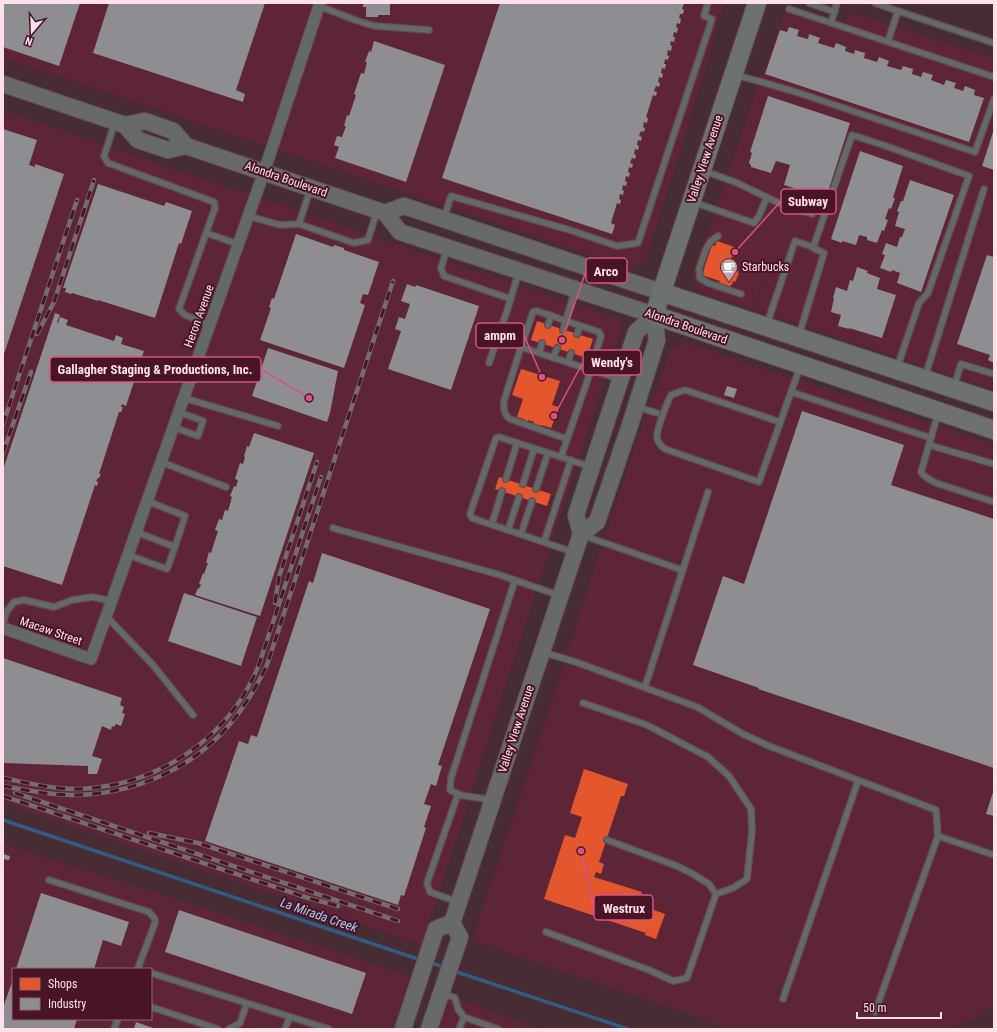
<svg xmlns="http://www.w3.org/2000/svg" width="997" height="1032" font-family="'Roboto Condensed',sans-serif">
<rect width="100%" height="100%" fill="#482c34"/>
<g fill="#5e2537" fill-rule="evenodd">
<polygon points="3,3 724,3 689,122 645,261 630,268 3,58"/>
<polygon points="788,5 844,25 849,12 994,58 994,389 754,310 775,246 753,308 699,292 692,275 711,224 756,90"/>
<polygon points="3,111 615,318 620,323 621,327 621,331 545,563 422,945 3,803"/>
<polygon points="685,343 994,444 994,1005 975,1018 947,1029 724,1029 724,1027 472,940 558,683 597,561 642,426 671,349"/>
<path d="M3,843L411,976L393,1029H3ZM13,969H151V1019H13Z"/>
<polygon points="449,997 462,1001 542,1029 439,1029"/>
</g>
<g fill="#e4572e">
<polygon points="717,241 737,248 734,257 732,256 729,267 733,269 733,267 737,269 736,270 738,271 738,273 739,273 736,280 735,282 733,281 732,285 731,284 730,287 719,283 720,281 702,275 712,245 715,246"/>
<polygon points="537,321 593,339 587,358 531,340"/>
<polygon points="521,369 560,381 552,405 559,407 557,413 551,428 542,425 542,426 534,424 534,422 528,420 528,422 524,421 524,419 517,417 523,399 512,395"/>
<polygon points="499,477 551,494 547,506 495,489"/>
<polygon points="584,769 628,784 624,796 621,796 599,862 604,864 601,874 596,872 594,877 642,892 637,907 653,912 654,910 665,914 656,939 645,935 646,933 544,899 565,835 575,838 582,817 570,813"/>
</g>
<g fill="#8d8d92">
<polygon points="3,3 80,3 59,66 3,47"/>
<polygon points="109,3 265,3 236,90 245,94 243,102 93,53"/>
<polygon points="363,3 394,3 394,4 390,4 390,15 378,15 378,17 366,17 366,7 363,7"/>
<polygon points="500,3 684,3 682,9 684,10 683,14 680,14 679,18 681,19 680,24 677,23 676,27 678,28 677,33 674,32 673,37 675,37 674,42 671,41 670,45 672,46 671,51 668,50 667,55 669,56 668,60 665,59 664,64 666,64 665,69 662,68 661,73 663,74 662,78 659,77 658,82 660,83 659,87 656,86 654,91 657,92 656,96 653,95 646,117 648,118 647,123 644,122 643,127 645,128 644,132 641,131 639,136 642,137 641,141 638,140 637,145 639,146 638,150 635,149 634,154 636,155 635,159 632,158 630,163 633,164 632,168 629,167 628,172 630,173 629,177 626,176 625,181 627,182 626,186 623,185 622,190 624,191 623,195 620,194 619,199 621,200 620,204 617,203 611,223 615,225 612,234 442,178"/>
<polygon points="789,27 799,30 797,36 808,39 809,34 820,38 818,43 834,48 836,43 846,47 845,51 854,54 855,50 865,53 864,58 877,62 879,57 889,61 887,66 901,70 903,66 913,69 912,74 921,77 923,72 933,75 931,80 944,85 946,80 956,83 954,88 963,91 965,86 975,90 974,95 984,98 969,142 765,74 780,30 787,32"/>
<polygon points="374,41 445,65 406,182 335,158 339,147 334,145 337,136 342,137 346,126 344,126 347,115 349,116 356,95 354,94 361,73 364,74 367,62 365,62 369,51 371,52"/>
<polygon points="768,96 850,123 826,198 784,185 790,165 776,161 771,173 751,167 751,165 749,163 752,153 750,152"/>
<polygon points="3,129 37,140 29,165 35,167 35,164 64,174 3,357"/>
<polygon points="994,129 994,170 982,166"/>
<polygon points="860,151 903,166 893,198 895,198 891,209 889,208 885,219 888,220 884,231 882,230 877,243 867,240 867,237 859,235 856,245 842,241 842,243 831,239"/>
<polygon points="910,180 954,195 921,292 897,283 900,273 892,270 891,272 880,268 885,255 882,254 886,243 897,247 900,237 902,237 905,229 895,226 899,212 897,211 901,201 903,201"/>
<polygon points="98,184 164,206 166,202 192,211 181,244 179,243 155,318 98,300 98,301 72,293 71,294 65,292 66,288 63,288"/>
<polygon points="296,234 333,247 334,245 344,248 344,250 379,262 368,295 363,294 360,303 365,305 344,368 260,340 271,308 269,307 272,298 274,299"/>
<polygon points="987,255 994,257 994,363 988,360 990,355 957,344"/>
<polygon points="857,267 868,271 867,273 880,278 877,289 896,295 882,338 849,328 849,329 838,326 841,315 831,312 834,298 833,298 836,287 847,291 850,280 853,281"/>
<polygon points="407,284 415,287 416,285 479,306 451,390 388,369 401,331 395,329 399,317 405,319 410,304 401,301"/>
<polygon points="55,313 60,315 57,322 58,323 60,317 68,320 66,325 114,341 116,335 123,338 121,344 144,351 126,406 122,404 121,407 123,407 121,412 119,412 99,474 101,474 99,478 98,478 96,481 98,482 97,486 95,485 62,585 3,566 3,470"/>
<polygon points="268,348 338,371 330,413 327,422 252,396"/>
<polygon points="727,386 737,389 734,398 724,395"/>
<polygon points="802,411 904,445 891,485 994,519 994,768 758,689 759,688 693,665 723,576 744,584"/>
<polygon points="254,433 314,453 260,616 195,595 198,588 199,589 201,584 199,584 203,573 204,574 208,563 206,563 209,552 211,553 218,531 215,530 219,519 222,520 225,510 228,511 232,497 230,496 234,486 236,487 238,480 235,479 240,463 243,464 245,457 244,456 247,446 249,447"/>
<polygon points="322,553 490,609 438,765 442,766 436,786 431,784 424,804 431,806 424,827 426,828 404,896 401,895 398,905 205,841 239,741 248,744 251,735 257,737 309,581 313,583"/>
<polygon points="184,593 257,617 241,666 168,641"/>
<polygon points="3,658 122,698 120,705 124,707 122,713 125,714 121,726 116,724 114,727 112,726 111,730 102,726 92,756 102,759 97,774 88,774 88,766 3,763"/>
<polygon points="994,789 994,816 986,814"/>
<polygon points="3,854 10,856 9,860 8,860 3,859"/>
<polygon points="41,893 129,922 121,946 103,940 94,969 16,969"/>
<polygon points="179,910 366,973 352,1014 165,952"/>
<polygon points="13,979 13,1019 77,1019 74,1029 3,1029 3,1008"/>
<polygon points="136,1022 156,1029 134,1029"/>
</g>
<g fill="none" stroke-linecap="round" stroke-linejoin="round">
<g stroke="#315d82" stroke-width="3.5">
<polyline points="3,820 421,960"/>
<polyline points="429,962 446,968"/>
<polyline points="454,971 628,1029"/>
</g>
<g stroke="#634b51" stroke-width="8">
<g id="lane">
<polyline points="809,3 835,12"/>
<polyline points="875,3 898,11"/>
<polyline points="319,6 355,20 374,26 429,30"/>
<polyline points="789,9 994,77"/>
<polyline points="831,23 837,3"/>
<polyline points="888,41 898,11 994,43"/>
<polyline points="735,75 762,82 799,93 975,152 994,99"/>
<polyline points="115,122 104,156 108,163 214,202 215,208 179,309 185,315 209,325"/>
<polyline points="704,171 735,182 779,203 812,214"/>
<polyline points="310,190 299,224 354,243 368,240 377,211"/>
<polyline points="693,202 754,223 759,216 767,197"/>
<polyline points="248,216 280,225 299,224"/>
<polyline points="444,218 451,196 570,230 617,246 638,243 712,19 704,16 708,3"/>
<polyline points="206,233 238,244"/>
<polyline points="718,236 711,241 706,249 699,269 700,278 708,283 741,294"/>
<polyline points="447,248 441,268 444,276 511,299"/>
<polyline points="767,324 795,241 813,247"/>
<polyline points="548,325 551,315"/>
<polyline points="563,330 575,290"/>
<polyline points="577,334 580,326"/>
<polyline points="799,335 824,253 813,248 852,135 883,145 969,176 928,293 919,303 897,368"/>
<path d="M521,347L504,401C503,409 504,414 510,419L567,439"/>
<polyline points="539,353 542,343"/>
<polyline points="553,358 557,348"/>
<polyline points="568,362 571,353"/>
<polyline points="489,363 507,311 519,271"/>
<polyline points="925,377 984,189"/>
<polyline points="954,387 961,364 994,374"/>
<polyline points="791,392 931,438"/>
<polyline points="184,398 278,426"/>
<polyline points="640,408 657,413"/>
<path d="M938,414L921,472C925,478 930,480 936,483L994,502"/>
<path d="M780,422L685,390L671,395C667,403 656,430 657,438C658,443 661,446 665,449L759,482L800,367"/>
<polyline points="173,427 198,436 203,421 179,412"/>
<polyline points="929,445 994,464"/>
<polyline points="561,457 591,467"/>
<polyline points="161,462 226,487"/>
<polyline points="506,479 517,443"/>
<polyline points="523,484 534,449"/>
<polyline points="536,489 548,453"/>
<polyline points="147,501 185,516 175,547"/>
<polyline points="492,524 502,491"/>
<polyline points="333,528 500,575 558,595"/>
<polyline points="508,530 519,497"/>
<polyline points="521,534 532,501"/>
<polyline points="582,535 682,570"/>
<polyline points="544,542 571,460"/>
<path d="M573,552L472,518L470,514L496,438L499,437L561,457L591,370L601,336L599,332L537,311L533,312L521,347C554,358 587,369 620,379"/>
<polyline points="128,555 167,569 175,547 136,532"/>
<polyline points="106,616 153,665 193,715"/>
<polyline points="3,623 7,611 14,602 24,600 54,607 72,600 92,597 112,601"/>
<polyline points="542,652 576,662 697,707 743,734 769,746 936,810 938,836 875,1012"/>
<polyline points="645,687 708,492"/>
<polyline points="458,794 427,883 430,892 458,902"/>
<polyline points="492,800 460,795 450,790 451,778 515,580"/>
<polyline points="938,836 994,855"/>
<polyline points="607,840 677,866 693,874 709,884 716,894"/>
<polyline points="49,880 149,912 155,919 155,923 138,968"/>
<polyline points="546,932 649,970 673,981 687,978 704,929 716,894 733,888 747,879 752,831 751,809 729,776 708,757 647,725 583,703"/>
<polyline points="151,973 329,1029"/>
<polyline points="442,993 455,998 458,1009 464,1017 498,1029"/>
<polyline points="783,999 858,781"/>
<polyline points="151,1007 218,1029"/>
<polyline points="114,1029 118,1019"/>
<polyline points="229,1029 240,1023 247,1003"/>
<polyline points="285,1029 290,1017"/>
<polyline points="459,1029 464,1017"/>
</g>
</g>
<g stroke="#634b51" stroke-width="13">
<polyline id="street" points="3,628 91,659 264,172 320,3"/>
</g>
<g stroke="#634b51" stroke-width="18">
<g id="secondary">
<polyline points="3,84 125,125 145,121 173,131 186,146 385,213 400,232 654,315"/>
<polyline points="125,125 138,140 168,150 186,146"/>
<polyline points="385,213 404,206 661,292"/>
<polyline points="581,534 597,522 630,425 657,340 654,315"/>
<polyline points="403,1029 436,929 452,923"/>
<polyline points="429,1029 460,937 452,923 581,534 576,515 636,332 654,315"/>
</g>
</g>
<g stroke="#634b51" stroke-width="20">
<g id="primary">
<polyline points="757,3 654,315 994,430"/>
<polyline points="661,292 994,402"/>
</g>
</g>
<use href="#lane" stroke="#636869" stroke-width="5.5"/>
<use href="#street" stroke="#636869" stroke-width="11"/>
<use href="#secondary" stroke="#67696a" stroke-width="16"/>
<use href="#primary" stroke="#6d7271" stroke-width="18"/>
<g stroke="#766c70" stroke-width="4.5">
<g id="rail">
<polyline points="37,334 54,302 94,180"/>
<polyline points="3,424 77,200"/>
<polyline points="3,453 31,372"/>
<polyline points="275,603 279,577 317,462"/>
<path d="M3,778C28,783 55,790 81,789C158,785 228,739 258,667C261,659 263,651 266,644C271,627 277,611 282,595C295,555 308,516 321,477"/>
<path d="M3,786C26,790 49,795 72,795C131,795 192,770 230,724C245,706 257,686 267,665L393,281"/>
<polyline points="15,793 398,921"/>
<polyline points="3,796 308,898 338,906"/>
<polyline points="149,833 198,843 398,909"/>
</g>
</g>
<use href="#rail" stroke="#491425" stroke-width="3" stroke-dasharray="9" stroke-linecap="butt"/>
</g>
<defs>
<g id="cafe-pin" transform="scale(0.9)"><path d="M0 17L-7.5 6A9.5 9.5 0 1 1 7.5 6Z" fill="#bea2a8" stroke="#491425"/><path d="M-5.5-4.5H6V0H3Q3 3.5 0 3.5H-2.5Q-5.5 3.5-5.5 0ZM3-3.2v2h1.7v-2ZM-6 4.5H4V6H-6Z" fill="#fff"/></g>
</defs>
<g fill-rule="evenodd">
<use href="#cafe-pin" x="729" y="267"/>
</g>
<g text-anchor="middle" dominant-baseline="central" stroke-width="4" stroke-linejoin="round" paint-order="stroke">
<g font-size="12" fill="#fee1e6" stroke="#491425">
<text transform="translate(705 159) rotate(-72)">Valley View Avenue</text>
<text transform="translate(286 179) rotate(19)">Alondra Boulevard</text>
<text transform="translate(199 316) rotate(-70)">Heron Avenue</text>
<text transform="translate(686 326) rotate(19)">Alondra Boulevard</text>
<text transform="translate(51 631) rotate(19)">Macaw Street</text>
<text transform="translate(516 729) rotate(-72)">Valley View Avenue</text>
</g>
<g font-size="12" fill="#fee1e6" stroke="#491425" text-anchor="start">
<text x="742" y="267">Starbucks</text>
</g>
<g font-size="13" font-style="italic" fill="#a7d2f7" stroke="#491425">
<text transform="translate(319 915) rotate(19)">La Mirada Creek</text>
</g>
</g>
<path fill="none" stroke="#d45485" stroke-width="1.5" d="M735 252L781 201M562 340L586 271M542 377L524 335M554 416L583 362M309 398L261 369M581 851L594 908"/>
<g fill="#d45485" stroke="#491425" stroke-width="1.5">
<circle cx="735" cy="252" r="4"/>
<circle cx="562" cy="340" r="4"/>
<circle cx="542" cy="377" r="4"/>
<circle cx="554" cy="416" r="4"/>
<circle cx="309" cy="398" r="4"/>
<circle cx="581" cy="851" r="4"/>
</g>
<g fill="#491425" stroke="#d45485" stroke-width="1.5">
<rect x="781" y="189" width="55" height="25" rx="4"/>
<rect x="586" y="258" width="41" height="25" rx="4"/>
<rect x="476" y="323" width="48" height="25" rx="4"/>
<rect x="583" y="350" width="58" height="25" rx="4"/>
<rect x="50" y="357" width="211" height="25" rx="4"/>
<rect x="594" y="895" width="59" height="25" rx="4"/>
</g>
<g font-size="13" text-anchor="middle" font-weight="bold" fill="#fee1e6">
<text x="808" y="206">Subway</text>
<text x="606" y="276">Arco</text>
<text x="500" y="340">ampm</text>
<text x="612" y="367">Wendy's</text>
<text x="155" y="374">Gallagher Staging &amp; Productions, Inc.</text>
<text x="624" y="913">Westrux</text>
</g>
<rect width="997" height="1032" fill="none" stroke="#fee1e6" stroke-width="8"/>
<rect x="12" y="968" width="140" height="52" fill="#491425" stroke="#916672"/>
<rect x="20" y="978" width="20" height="12" fill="#e4572e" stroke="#916672"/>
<text x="48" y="988" font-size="12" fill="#fee1e6">Shops</text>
<rect x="20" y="998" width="20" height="12" fill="#8d8d92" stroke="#916672"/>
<text x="48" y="1008" font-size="12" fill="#fee1e6">Industry</text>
<g transform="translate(32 32) rotate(199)" stroke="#491425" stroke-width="3" paint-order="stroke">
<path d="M0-3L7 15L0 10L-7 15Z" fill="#fee1e6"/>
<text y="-6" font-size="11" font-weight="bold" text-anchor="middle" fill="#fee1e6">N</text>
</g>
<path d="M857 1012v6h84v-6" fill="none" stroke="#fee1e6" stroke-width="2"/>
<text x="863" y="1012" font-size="12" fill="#fee1e6" stroke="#491425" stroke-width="3" paint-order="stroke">50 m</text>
</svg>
